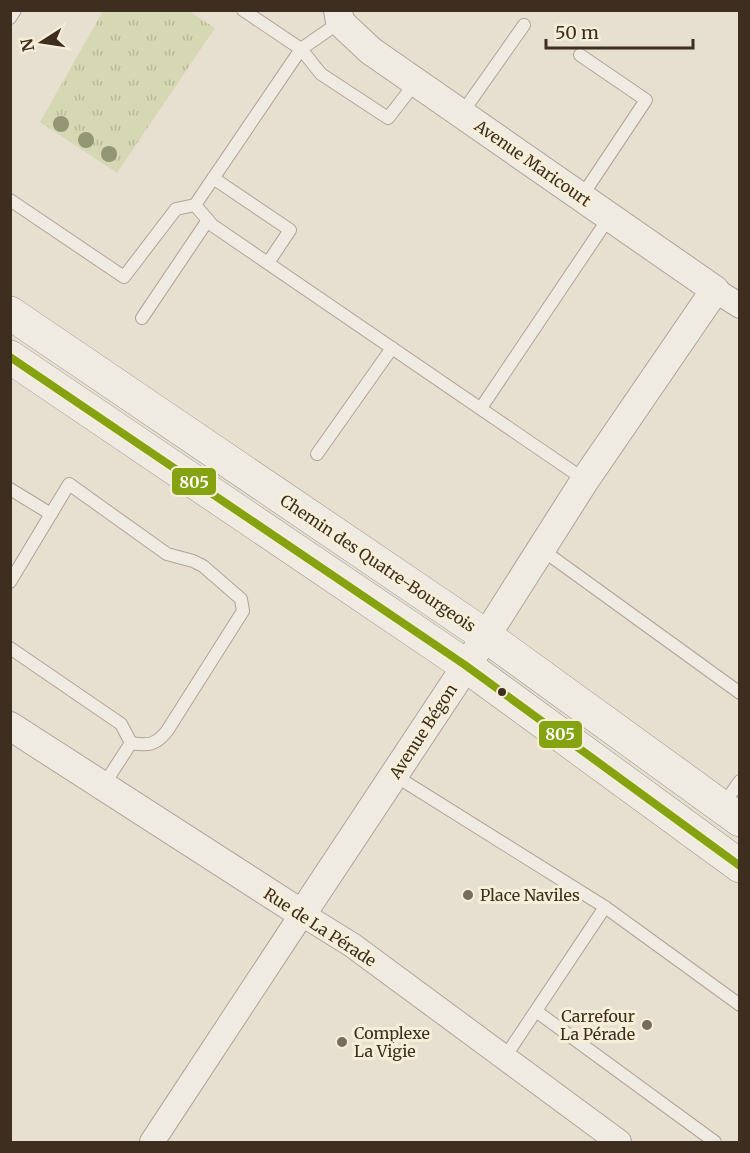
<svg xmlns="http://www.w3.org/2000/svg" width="750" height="1153" font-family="Merriweather,serif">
<defs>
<pattern id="grass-tufts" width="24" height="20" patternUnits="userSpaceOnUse" patternTransform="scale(1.5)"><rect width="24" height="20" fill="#d6d7b3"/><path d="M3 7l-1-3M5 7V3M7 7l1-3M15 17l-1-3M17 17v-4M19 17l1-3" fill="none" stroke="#b9b99a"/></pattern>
</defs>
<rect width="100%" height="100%" fill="#e7e0d1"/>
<polygon fill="url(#grass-tufts)" points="103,11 189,11 215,28 117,173 40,122"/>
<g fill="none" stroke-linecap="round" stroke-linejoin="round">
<g stroke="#ada599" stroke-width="14">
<g id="service">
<polyline points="243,10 301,49 321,74 388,118 416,82"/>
<polyline points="10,18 15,10"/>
<polyline points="580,55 646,100 582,196"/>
<polyline points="462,113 524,25"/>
<polyline points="213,178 290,230 268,263"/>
<polyline points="10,200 124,277 176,209 195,205 301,49 340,22"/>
<polyline points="195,205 212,225 585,480"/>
<polyline points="142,318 208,220"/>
<polyline points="481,408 610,216"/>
<polyline points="317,454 392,348"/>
<polyline points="10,489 51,514"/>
<polyline points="541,549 740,693"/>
<path d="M10,582L69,484L167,554L193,561L203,566L241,599L243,611L167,731C156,745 148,746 131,743L103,786"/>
<polyline points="10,648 121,724 131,743"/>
<polyline points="394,775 605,907 740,1005"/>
<polyline points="722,806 740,781"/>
<polyline points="536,1011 715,1142"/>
<polyline points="505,1057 605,907"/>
</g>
</g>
<g stroke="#ada599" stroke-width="26">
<g id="minor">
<polyline points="715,290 740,306"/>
<polyline points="152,1142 302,914 352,945 619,1142"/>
</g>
</g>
<g stroke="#ada599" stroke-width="30">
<polyline id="tertiary" points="10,726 302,914 486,636 585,480 715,290 371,51 340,22 338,10"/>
</g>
<g stroke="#9c958a" stroke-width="34">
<g id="secondary">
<polyline points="10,313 486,636 740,820"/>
<polyline points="10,357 465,665 740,866"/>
</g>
</g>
<use href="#service" stroke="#efebe3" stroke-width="12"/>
<use href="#minor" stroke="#efebe3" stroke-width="24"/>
<use href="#tertiary" stroke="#efebe3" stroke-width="28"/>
<use href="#secondary" stroke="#efebe3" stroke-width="33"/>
<g stroke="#f7eed8" stroke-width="12">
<polyline id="bus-1" points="10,357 465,665 740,866"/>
</g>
<use href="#bus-1" stroke="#85a211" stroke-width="8"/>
</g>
<g fill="#929673">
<circle cx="61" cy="124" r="8"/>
<circle cx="86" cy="140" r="8"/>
<circle cx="109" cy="154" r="8"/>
</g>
<circle fill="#3d2e20" stroke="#f7eed8" stroke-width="2" cx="502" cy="692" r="5"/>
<g fill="#786c5e" stroke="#f7eed8" stroke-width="2">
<circle cx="468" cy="895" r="6"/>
<circle cx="647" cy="1025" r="6"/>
<circle cx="342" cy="1042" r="6"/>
</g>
<g text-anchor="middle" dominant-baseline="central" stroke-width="6" stroke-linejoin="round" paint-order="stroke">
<g font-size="16" fill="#3d2e20" stroke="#f7eed8">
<text transform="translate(533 163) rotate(35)">Avenue Maricourt</text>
<text transform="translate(378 563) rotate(34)">Chemin des Quatre-Bourgeois</text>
<text transform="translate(423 731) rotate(-57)">Avenue Bégon</text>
<text transform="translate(320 927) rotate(33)">Rue de La Pérade</text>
</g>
<g font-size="16" fill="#3d2e20" stroke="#f7eed8" text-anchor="start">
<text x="480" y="895">Place Naviles</text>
<text x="635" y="1016" text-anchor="end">Carrefour<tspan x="635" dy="18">La Pérade</tspan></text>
<text x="354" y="1033">Complexe<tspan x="354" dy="18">La Vigie</tspan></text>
</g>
</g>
<g stroke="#f7eed8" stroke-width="2">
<rect x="171" y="467" width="46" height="29" rx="6" fill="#85a211"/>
<rect x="538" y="720" width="45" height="29" rx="6" fill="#85a211"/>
</g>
<g font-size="16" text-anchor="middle" font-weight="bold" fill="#fff">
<text x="194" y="488">805</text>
<text x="560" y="740">805</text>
</g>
<rect width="750" height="1153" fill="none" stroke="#3d2e20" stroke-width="24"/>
<g transform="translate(42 42) rotate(258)" stroke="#f7eed8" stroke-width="4.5" paint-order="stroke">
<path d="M0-4.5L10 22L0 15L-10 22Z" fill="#3d2e20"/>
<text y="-9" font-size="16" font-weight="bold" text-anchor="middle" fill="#3d2e20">N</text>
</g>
<path d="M546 39v9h147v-9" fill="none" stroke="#3d2e20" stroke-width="3"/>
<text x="555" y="39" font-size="18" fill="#3d2e20" stroke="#f7eed8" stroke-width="4.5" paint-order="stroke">50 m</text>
</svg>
